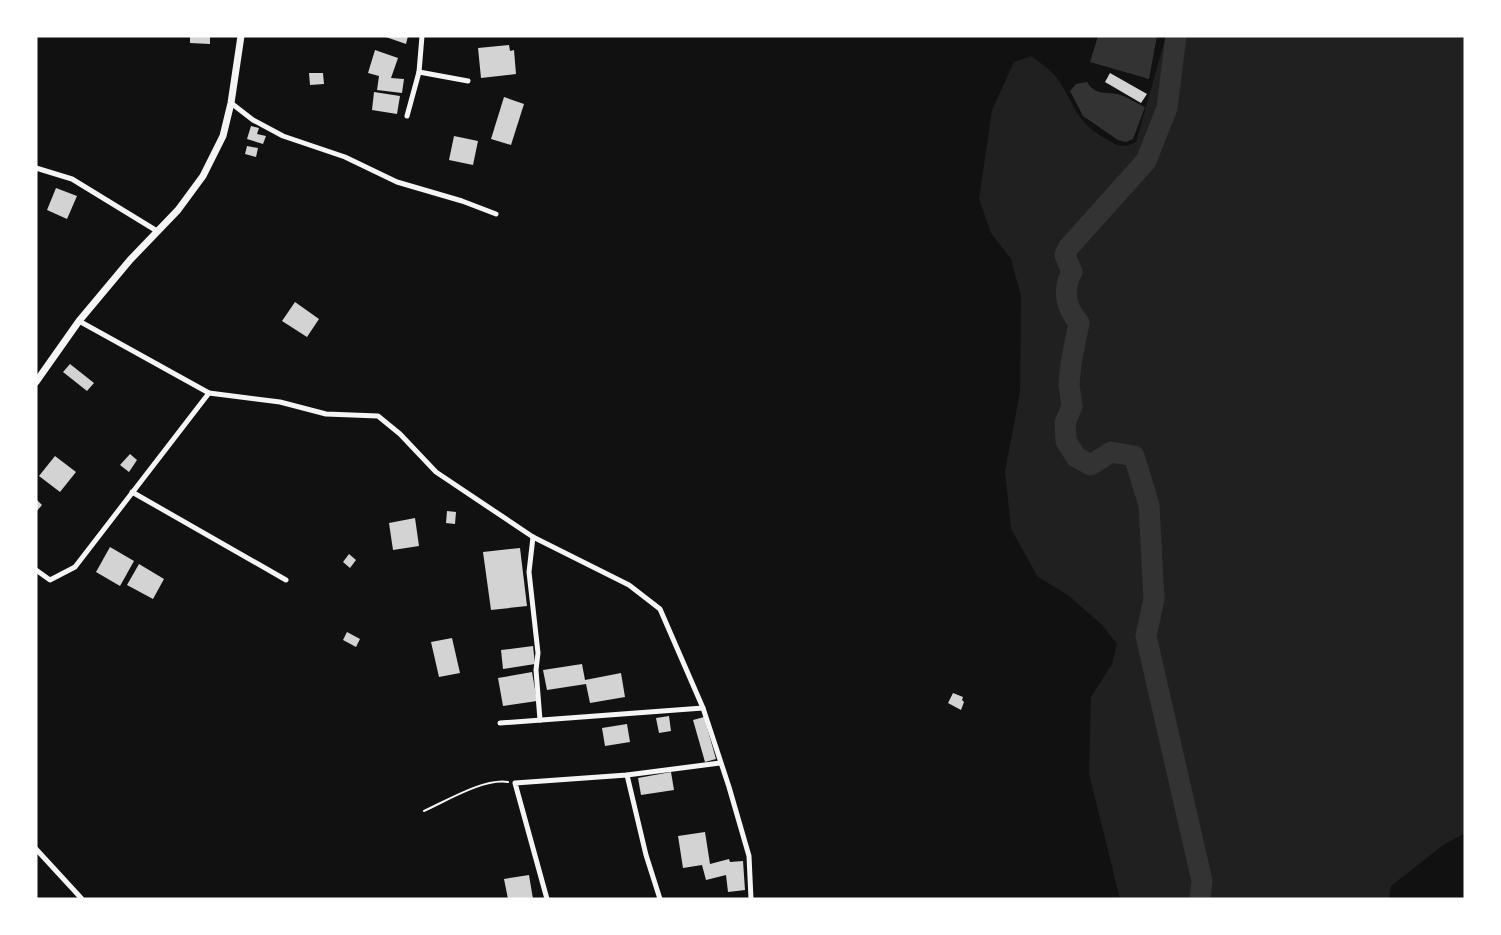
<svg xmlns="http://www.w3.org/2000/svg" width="1501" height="935" font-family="'IBM Plex Serif',serif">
<rect width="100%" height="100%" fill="#111"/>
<path fill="#202020" d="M1166,36H1460L1465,39V833L1442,846L1391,886L1389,899H1120L1089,774L1091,697L1112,664L1117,644L1102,625L1068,595L1038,577L1011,529L1005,471L1020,392L1021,296L1011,259L991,233L979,199L992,110L1014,62L1032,56C1040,63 1051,70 1057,78C1075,104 1075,122 1106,139C1118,146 1123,149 1136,142Z"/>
<g fill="#333">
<polygon points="1098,36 1157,36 1149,79 1090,62"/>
<path d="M1087,82C1095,95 1105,92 1117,94C1126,96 1136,103 1145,107L1133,139L1126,142L1118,140L1083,116L1070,91L1076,84Z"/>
</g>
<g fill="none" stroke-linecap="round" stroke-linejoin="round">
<path stroke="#333" stroke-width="21" d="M1176,36L1167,108L1146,161L1068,248L1065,255L1072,272C1062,290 1066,308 1079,323L1071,363L1069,385L1072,406L1065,423L1066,441L1076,457L1091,465L1111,452L1134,456L1149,505L1154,599L1146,636L1202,881L1200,899"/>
</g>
<g fill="#d3d3d3">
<polygon points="190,36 210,36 210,44 190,43"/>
<polygon points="383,36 408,36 406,44"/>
<polygon points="509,45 510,51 514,50 516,74 481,78 478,48"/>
<polygon points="375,50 398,58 391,78 404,79 402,93 377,90 379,76 368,73"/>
<polygon points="309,73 323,73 324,84 310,85"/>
<polygon points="1110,73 1147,94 1141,103 1105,82"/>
<polygon points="374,92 400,96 397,114 372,110"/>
<polygon points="504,97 524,104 511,145 491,139"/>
<polygon points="251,126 259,128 257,134 266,136 263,144 247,139"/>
<polygon points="454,136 478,141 473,165 449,160"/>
<polygon points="247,146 258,148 256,157 245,154"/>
<polygon points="56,188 77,196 67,219 47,210"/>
<polygon points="295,302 319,319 307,337 282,321"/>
<polygon points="70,364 94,383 87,391 63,372"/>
<polygon points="130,454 137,460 129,472 120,465"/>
<polygon points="55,456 76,472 60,492 39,476"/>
<polygon points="36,499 42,505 36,512"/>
<polygon points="447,511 456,512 455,524 446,523"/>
<polygon points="415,518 419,546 393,550 389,523"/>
<polygon points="110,547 134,561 120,586 96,572"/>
<polygon points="520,548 527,606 491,610 483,552"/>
<polygon points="349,554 356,560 350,568 343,562"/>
<polygon points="139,564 164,579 153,599 127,585"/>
<polygon points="347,632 360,639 356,647 343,640"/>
<polygon points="452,638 460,673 439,677 431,642"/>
<polygon points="533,646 535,664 503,669 501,650"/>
<polygon points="582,664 585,680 621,673 625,697 590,703 586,684 547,690 543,670"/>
<polygon points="532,672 537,701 503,706 498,678"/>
<polygon points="953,693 963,697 962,700 964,702 961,710 948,703"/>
<polygon points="669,716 671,731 659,733 656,718"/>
<polygon points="704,717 716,759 705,762 693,720"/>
<polygon points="627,724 630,742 605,746 602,728"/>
<polygon points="671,772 674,790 641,795 638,778"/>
<polygon points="705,832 710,864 729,859 730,862 743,861 745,890 728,892 726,875 706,880 702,865 683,868 678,836"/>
<polygon points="529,875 533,899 508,899 504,879"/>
</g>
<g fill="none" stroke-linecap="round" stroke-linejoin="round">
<path stroke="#f5f5f5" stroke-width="2" d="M424,811C446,801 484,778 508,782"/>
<g stroke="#f5f5f5" stroke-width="5">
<polyline points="419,72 422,36"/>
<polyline points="231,103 253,120 283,136 345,157 397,182 462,201 496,214"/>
<polyline points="407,116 419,72 468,81"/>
<polyline points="36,168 72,179 157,231"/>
<polyline points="79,321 209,393 280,402 326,414 378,416 400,434 436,472 533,537 629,585 660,609 703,708 729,787 749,856 751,899"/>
<polyline points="132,492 286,580"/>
<polyline points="533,537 529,572 538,653 536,670 540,720"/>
<polyline points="36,570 50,580 75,567 209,393"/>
<polyline points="500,723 703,708"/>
<polyline points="627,775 646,855 660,899"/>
<polyline points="36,849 82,899"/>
<polyline points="547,899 515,783 627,775 720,763"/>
</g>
<polyline stroke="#f5f5f5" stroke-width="7" points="36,382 79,321 130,260 178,210 203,176 223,136 231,103 241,36"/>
</g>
<rect width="1501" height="935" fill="none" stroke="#ffffff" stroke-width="75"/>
</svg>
